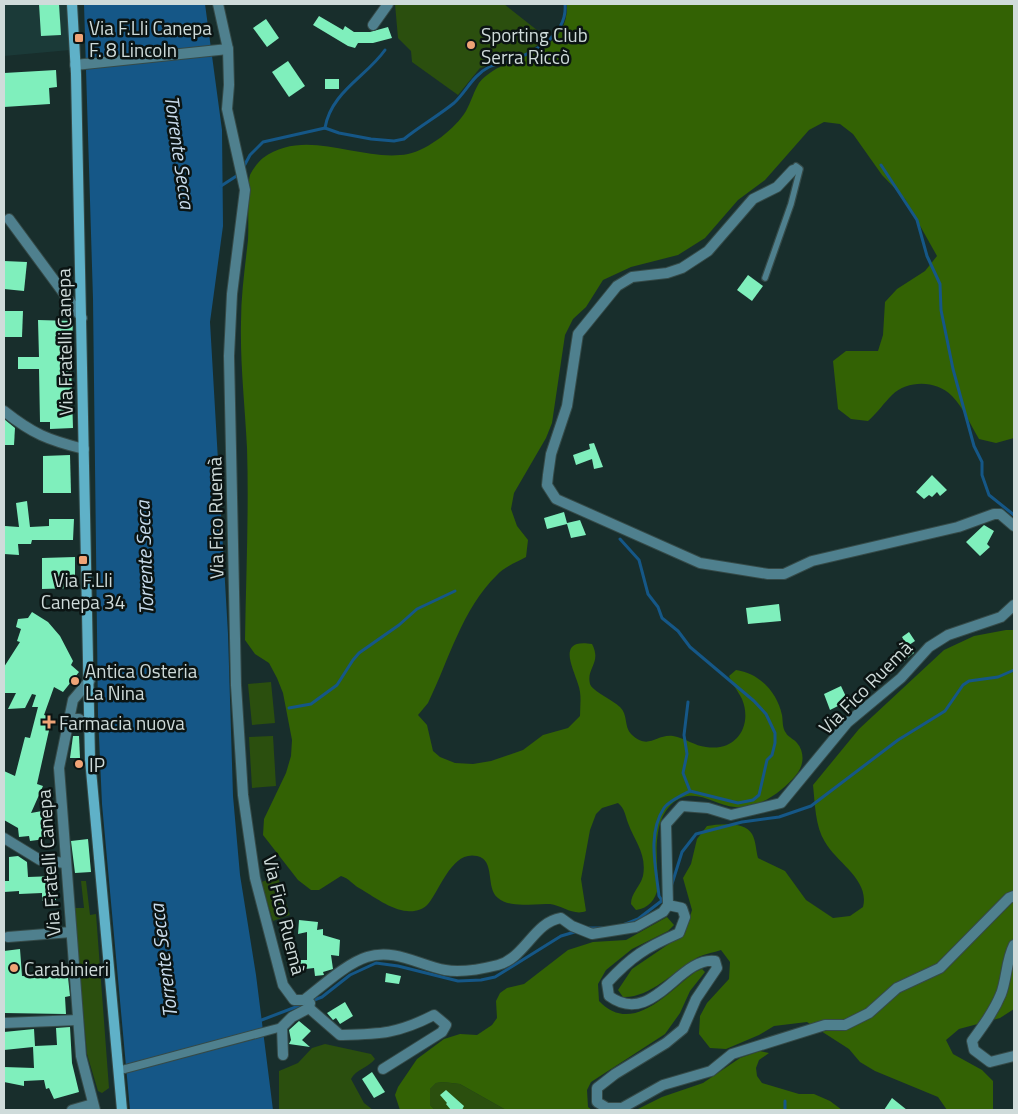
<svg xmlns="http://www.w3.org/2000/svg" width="1018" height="1114" font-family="'Titillium Web',sans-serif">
<rect width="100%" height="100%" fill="#182e2c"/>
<polygon fill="#1b3a38" points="4,4 67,4 70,50 4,56"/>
<g fill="#2b4f0e">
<polygon points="395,4 504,4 547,38 524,55 480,68 458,95 412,62 411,51 398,38"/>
<polygon points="271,682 275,723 252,725 248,684"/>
<polygon points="273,736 276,786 252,788 249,737"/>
<polygon points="278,877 290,915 273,921 261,882"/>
<polygon points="81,881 86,881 90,915 96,914 109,1088 102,1093 98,1091 87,1054 74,908 84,908"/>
<path d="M325,1044L371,1054L375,1059C368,1068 356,1069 351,1079L364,1103L373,1110H279V1071L298,1063L312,1048Z"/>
<polygon points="443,1082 460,1084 506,1110 435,1110 430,1105 430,1089 436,1083"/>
</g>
<g fill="#336204">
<path d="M567,4H1014V438L996,443L979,439C971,426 963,407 952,396C936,380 908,380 892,395C884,403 878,412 868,421L851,419L838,409L833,361L846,351H878L883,335L885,302L897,289L925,271L937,256L905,199L882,175L853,134L840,124L824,122L809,130L765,180L738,200L705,238L678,255L631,267L603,280L586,307L573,319L565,335L552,423L546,438L514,493L511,509L517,526L528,540L526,557C517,562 504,567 497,575C462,609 449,660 428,703L418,715L427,725L433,751L440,757L455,763L473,764L491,761L523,750L543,735L568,728L580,716C580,705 582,695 578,684C573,667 556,638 592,644C602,663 586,668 590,684C592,691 613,700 620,707C628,714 624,727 631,734C649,751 655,734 673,736C685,738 695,746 706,747C736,752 753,726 742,699C738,691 732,684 729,676L736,670C759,673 777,692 782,715C783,720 782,728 786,733C788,737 794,739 797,743C805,752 804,766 796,775C782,792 759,809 735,807C714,805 695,786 674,802C650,821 658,862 658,888C655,900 649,908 636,910L631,904C631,893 640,887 643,876C647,854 635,842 628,823C625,815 625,809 618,803L602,808L596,814L590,830L581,879L586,911C574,916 563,906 550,904C534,903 511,909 498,898C485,888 496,860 477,856C452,850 440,890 428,904C423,910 414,912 407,911C391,910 373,896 359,888C352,884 350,879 341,876L319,890H311L298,880L263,835L264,819L286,773L291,756L292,740L283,693L277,678L269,663L255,654L245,640C246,576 249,512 247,448C245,406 240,364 241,322C241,295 245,267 248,240C249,226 247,185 250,175C252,170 259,161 263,158C306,126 362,163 408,154C428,150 456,128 466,111C471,102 474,91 479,83C503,52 569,59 567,4Z"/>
<path d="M1006,630H1014V1009L1000,1018L959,1029L946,1040L953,1054L982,1070L993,1081V1110H947L938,1097L875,1071L860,1062L849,1049L807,1022L774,1026L759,1035L726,1049L710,1048L699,1034L700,1016L707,1003L729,979L730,962L721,950C713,953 702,954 695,959C673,972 650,998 623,997L618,990L632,969L685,933L692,910L683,878L691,864L697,839L707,826C719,824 745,821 752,834C756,841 756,851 758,858L785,871L806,900L833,918L850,916L863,907C870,880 837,863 825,842C815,826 815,803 813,785L859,729L944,650L974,636Z"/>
<path d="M667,917L674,925L668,931L632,949L606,970L598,984L599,1001C632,1036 668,992 695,972L702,969L705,972L690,991L680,1013L665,1034L591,1082L587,1090L588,1107L592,1110H506L460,1084L443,1082L436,1083L430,1089V1105L435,1110H400L395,1095L398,1087L417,1059L444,1039L460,1034L477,1035L492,1025L497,1018L496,1001L500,993L507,988L524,984L568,950L593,942L626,940Z"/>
<polygon points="760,1051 769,1053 759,1060 756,1068 757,1076 762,1083 799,1094 814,1094 830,1101 842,1110 636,1110 662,1097 703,1083 740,1058"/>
</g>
<polygon fill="#155787" points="84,4 205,4 222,130 223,226 210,322 228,634 233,796 240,875 256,975 273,1110 130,1110 102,804 98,715 93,299"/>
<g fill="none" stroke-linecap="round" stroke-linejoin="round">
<g stroke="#155787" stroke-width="3">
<path d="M325,128C331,92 366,77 385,50"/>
<polyline points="881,165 917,220 927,256 940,284 941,310 953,369 974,446 982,462 982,475 989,495 1014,515"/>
<path d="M243,168L250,155L263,142L325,128L339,133L371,139L394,141L404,139C420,126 438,116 454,103C466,92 473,75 489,67C494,64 501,64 507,62C532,54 568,36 565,4"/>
<polyline points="221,186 238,175"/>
<path d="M620,539L639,560L648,594L658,607L662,618L678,631L690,647L754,701L766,714L775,733V743L772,755L767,760L759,795L753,800L738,803L690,791C682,795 669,801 664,808C647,834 656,868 659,896L663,902"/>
<polyline points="688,702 684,735 687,754 683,773 690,791"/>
<polyline points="289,708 311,704 337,685 353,660 359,653 399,625 417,609 455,591"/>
<polyline points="671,887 682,852 696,834 742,822 779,817 811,806 898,740 945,711 963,685 969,681 998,677 1014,670"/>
<polyline points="623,925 638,919 664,899"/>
<polyline points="589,928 603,928"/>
<polyline points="259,1021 322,997 350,975 376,963 398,966 458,981 481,980 495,977 561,936 578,931"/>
<polyline points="785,1101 785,1110"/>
</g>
</g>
<g fill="#7fefbc">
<polygon points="39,4 59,4 61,35 41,36"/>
<polygon points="319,16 343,30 345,26 354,32 370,32 388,27 392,38 373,43 358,43 355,48 348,46 313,25"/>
<polygon points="266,19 279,38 267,47 253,28"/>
<polygon points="288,61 305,86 289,97 272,72"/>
<polygon points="56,70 57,87 49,88 50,104 4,107 4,73"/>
<rect x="325" y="79" width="14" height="10"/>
<polygon points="4,261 27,262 24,291 4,289"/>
<polygon points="748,275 763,286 752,301 737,290"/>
<polygon points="4,311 23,311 22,337 4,337"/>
<polygon points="38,320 73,321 71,364 73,428 50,429 50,422 40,422 39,369 18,369 18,357 39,357"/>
<polygon points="4,419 15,428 14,445 4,445"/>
<polygon points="594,443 603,467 594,469 592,459 576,465 573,455 590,449 589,444"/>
<polygon points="70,455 71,493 43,493 43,456"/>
<polygon points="932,475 947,490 940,496 937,492 932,497 929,495 924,499 916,492"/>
<polygon points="27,501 30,527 49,526 49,519 74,519 73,540 32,540 31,544 18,544 19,555 4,554 5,526 19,527 16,503"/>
<polygon points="564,512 567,523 580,520 586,535 571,538 567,524 547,529 544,518"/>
<polygon points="984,525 994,531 987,544 990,547 980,556 966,542"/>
<polygon points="75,557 75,588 42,589 42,558"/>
<polygon points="779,604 781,621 748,624 746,608"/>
<polygon points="32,612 48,622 60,636 73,661 71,665 79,672 63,692 54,687 44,715 52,717 37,784 43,786 31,813 42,811 45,839 30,841 29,836 19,837 18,828 4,820 4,771 15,776 25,737 30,738 38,707 32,707 36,695 32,694 25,708 8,709 16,693 4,693 4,667 20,642 17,641 21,629 16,627 18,619 28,618"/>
<polygon points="909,632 915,641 909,645 914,653 900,664 893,653 906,644 902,637"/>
<polygon points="841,686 848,701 830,710 824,694"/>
<polygon points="73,736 79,736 80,758 70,758"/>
<polygon points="88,839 91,872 75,873 71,841"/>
<polygon points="18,856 27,862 28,877 55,876 56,900 42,901 42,893 19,894 19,891 4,892 4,881 9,881 9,857"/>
<polygon points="299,920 318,922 317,930 323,929 323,935 340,940 339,956 331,955 333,969 323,972 324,975 315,976 314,968 297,970 296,960 307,960 307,932 298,934"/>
<polygon points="20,949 22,976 52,977 51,969 67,968 70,996 65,997 66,1014 4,1013 4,951"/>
<polygon points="386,973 401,976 399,984 385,982"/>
<polygon points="345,1002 353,1016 340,1024 336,1018 333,1020 327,1013"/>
<polygon points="299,1021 311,1031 302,1040 310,1047 289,1044 291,1040 289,1030"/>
<polygon points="70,1027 72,1063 79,1092 54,1099 49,1088 46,1089 44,1080 24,1081 24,1086 4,1082 4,1067 34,1068 33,1047 4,1050 4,1032 34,1029 35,1046 57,1045 56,1028"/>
<polygon points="372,1072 385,1092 374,1098 362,1079"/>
<polygon points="446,1090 464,1106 462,1110 451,1110 446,1104 447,1103 440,1095"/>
<polygon points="892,1098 907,1110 884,1110"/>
</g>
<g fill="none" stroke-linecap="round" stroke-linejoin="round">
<g stroke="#354a48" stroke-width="8">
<polyline id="service" points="765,278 791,204 800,169 796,166 793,170"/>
</g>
<g stroke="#354a48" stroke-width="10">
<polyline id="pedestrian" points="125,1069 282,1027"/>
</g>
<g stroke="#354a48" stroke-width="12">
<g id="minor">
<path d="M218,4L228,49L229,85L227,109L245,190L232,294L229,356L236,685L243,795L255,878L283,985L294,1000H304C321,987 347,963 367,957C394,948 419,965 445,970C461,973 482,969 498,965C525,958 534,922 561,918L572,926L592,934L636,927L663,912L668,905L666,824L682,806L708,808L731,815L781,803L847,723L901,678L929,647L948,635L1001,617L1014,605"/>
<polyline points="373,25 388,4"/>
<polyline points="75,65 228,49"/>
<polyline points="793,170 777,187 753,199 708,251 682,268 667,273 632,277 617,286 578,334 567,406 551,454 548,475 547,485 556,499 700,563 768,574 784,574 812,561 958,527 994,514 1000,514 1014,526"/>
<polyline points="9,219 82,318"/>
<path d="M4,411C33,434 48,440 84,449"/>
<polyline points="90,680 73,700 59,768 81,1056 95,1110"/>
<polyline points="67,719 79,719 90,727"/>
<polyline points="4,838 40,860 65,863"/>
<path d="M668,905L682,908L685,917L679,933C645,948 632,956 607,983L609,996C653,1028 679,956 715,961L717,968L696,999L683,1029L666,1043L615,1074L597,1088V1102L607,1108H622L663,1085L711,1071L732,1054L825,1025H845L869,1013L897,988L940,968L1009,898L1014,896"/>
<polyline points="8,937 71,932"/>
<path d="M1014,945C1006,961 1007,978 1001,994C994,1011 983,1026 972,1041L974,1050L990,1062L1014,1056"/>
<path d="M309,1008L340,1035C380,1034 397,1034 434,1015L446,1025L442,1032L383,1069"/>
<polyline points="4,1023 78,1020"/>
<polyline points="283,1055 282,1027 292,1017 309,1008 310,1003"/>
<polyline points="72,1110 93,1104"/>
</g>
</g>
<g stroke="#354a48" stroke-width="12">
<polyline id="secondary" points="72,4 76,74 90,759 122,1110"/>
</g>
<use href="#service" stroke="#4f808e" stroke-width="5.5"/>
<use href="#pedestrian" stroke="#4f808e" stroke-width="8"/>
<use href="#minor" stroke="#4f808e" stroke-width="10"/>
<use href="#secondary" stroke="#5fb1c8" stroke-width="10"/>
</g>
<g fill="#efa376" stroke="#0b1413" stroke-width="2">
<rect x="74" y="33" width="10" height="10" rx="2.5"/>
<circle cx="471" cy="45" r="5"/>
<rect x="78" y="555" width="10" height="10" rx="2.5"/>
<circle cx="75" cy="681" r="5"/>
<path d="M46.5 714.5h5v5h5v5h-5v5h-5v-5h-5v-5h5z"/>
<circle cx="79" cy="764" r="5"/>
<circle cx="14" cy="968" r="5"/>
</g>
<g text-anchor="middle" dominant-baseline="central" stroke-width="5" stroke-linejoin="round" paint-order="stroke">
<g font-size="19" fill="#cfdbda" stroke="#0b1413" text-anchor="start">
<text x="89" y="27">Via F.Lli Canepa<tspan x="89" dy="22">F. 8 Lincoln</tspan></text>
<text x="481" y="34">Sporting Club<tspan x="481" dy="22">Serra Riccò</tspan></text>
<text x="83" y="579" text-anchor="middle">Via F.Lli<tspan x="83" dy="22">Canepa 34</tspan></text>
<text x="85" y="670">Antica Osteria<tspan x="85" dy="22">La Nina</tspan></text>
<text x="59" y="722">Farmacia nuova</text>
<text x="89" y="764">IP</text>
<text x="24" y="968">Carabinieri</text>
</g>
<g font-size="19" fill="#cfdbda" stroke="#0b1413">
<text transform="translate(64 342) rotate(-91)">Via Fratelli Canepa</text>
<text transform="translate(215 518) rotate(-91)">Via Fico Ruemà</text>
<text transform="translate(865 687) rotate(-45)">Via Fico Ruemà</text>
<text transform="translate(48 863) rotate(-94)">Via Fratelli Canepa</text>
<text transform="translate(285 915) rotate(76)">Via Fico Ruemà</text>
</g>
<g font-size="20" font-style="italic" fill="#c9dced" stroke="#0b1413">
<text transform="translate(180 152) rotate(82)">Torrente Secca</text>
<text transform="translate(144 558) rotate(-92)">Torrente Secca</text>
<text transform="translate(163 961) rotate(-97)">Torrente Secca</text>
</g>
</g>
<rect width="1018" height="1114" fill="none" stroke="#cfdbda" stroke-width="10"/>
</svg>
